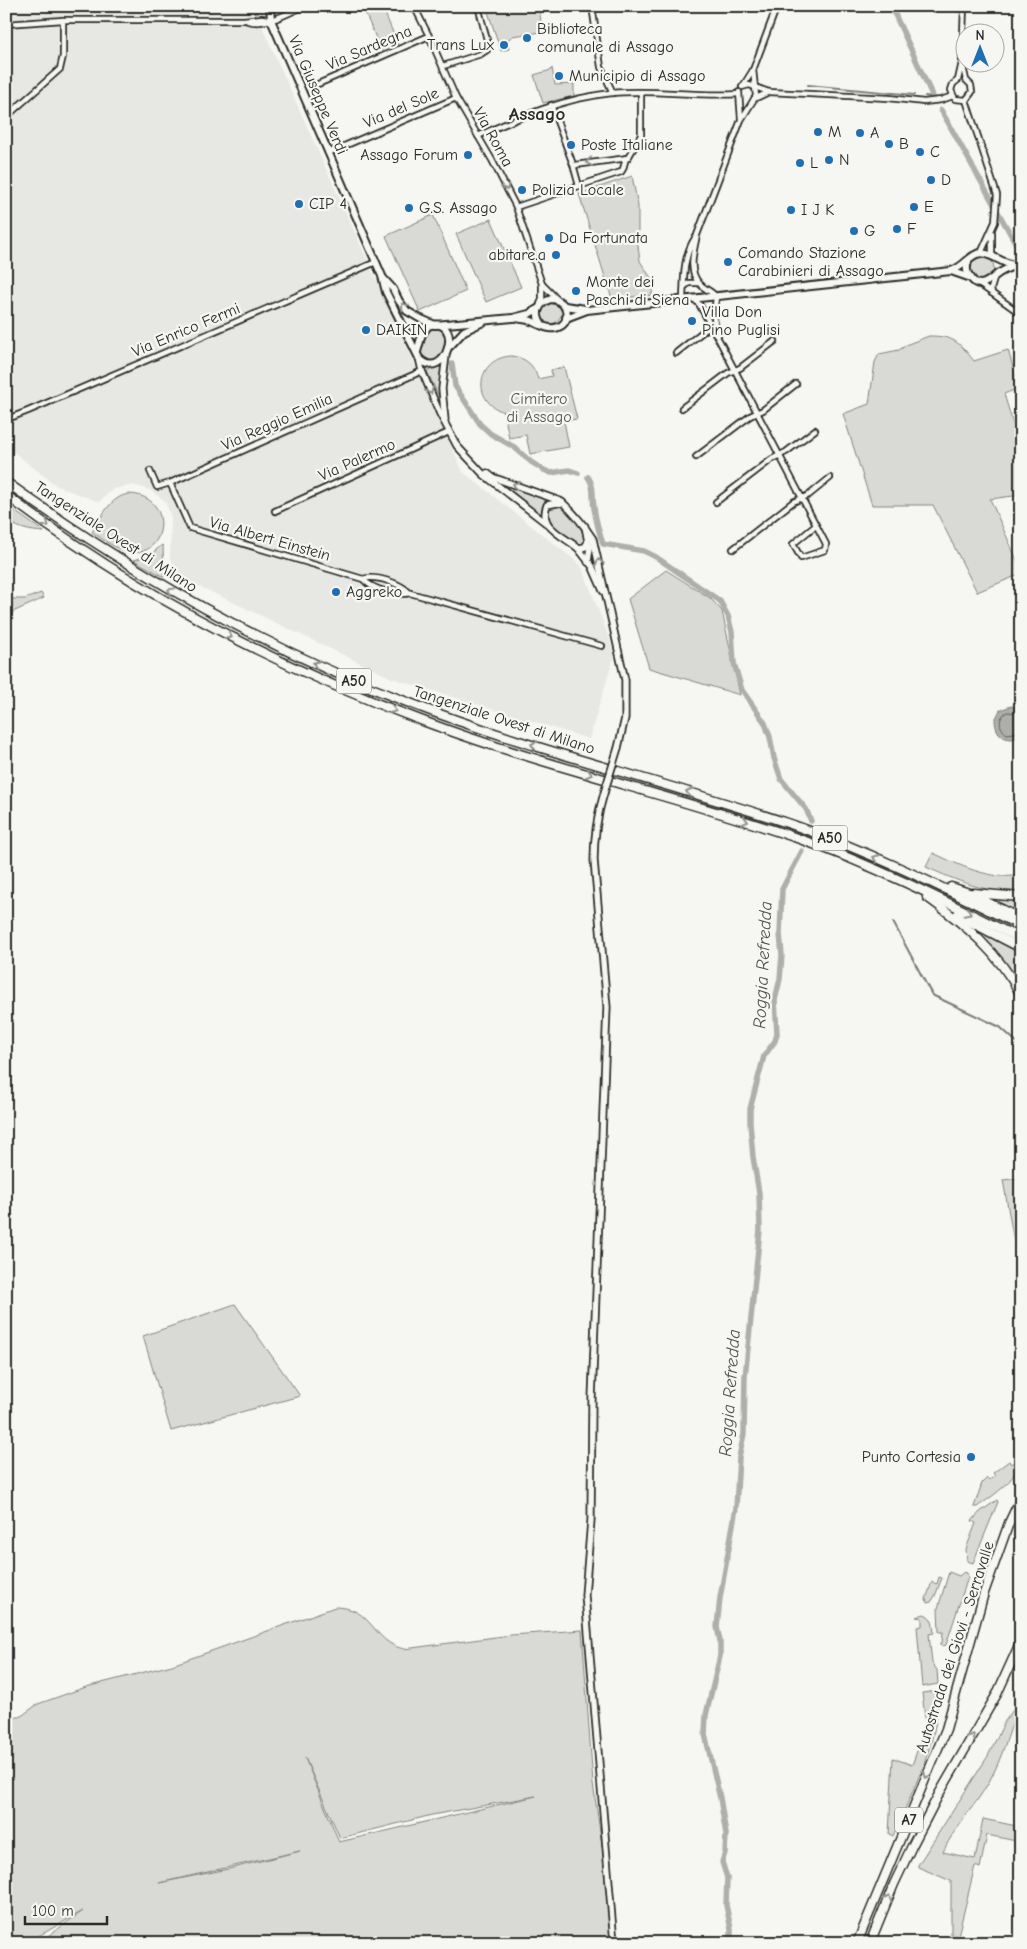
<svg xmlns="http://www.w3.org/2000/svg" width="1027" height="1949" font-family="'Comic Neue',sans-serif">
<rect width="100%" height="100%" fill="#f6f6f2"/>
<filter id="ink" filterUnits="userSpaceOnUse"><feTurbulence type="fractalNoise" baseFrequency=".02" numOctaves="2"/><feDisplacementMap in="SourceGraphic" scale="10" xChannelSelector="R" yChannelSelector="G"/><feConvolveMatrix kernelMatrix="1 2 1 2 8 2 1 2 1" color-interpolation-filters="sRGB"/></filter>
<g filter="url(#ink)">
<polygon fill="#e7e7e3" points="6,6 263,6 263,29 463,472 581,565 615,653 589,739 392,678 180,577 170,558 171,517 165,501 150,490 134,485 113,489 99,502 57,486 6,446"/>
<g fill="#d9d9d5" stroke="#828280" fill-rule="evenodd">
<polygon points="362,6 382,6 399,47 383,54"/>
<polygon points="486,6 539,6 542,32 512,36 507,41 509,49 501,51"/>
<polygon points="552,68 555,85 574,84 574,96 543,103 534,75 551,70"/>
<polygon points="632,176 638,206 638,246 640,261 653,281 652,295 612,299 579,194"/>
<polygon points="433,215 466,291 420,312 386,236"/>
<polygon points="491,219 521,287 486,302 456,234"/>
<circle cx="982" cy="268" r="12"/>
<path d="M551,303L560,307L562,314L557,322C547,327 538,319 542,308Z"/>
<path d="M437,328C452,334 446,349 439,359L430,361L421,356C417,344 424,329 437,328Z"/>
<path d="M929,336C954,336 959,342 974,361L1008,350L1019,388L1004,394L1021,450V495L990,499L1021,569V574L977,592L933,505H872L843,414L869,404L875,362L879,354L899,350L908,344Z"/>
<path d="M512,356C526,358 534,365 538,379L552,376L551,370L564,367L577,419L564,421L569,447L530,454L526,435L509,438L504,412C470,401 477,357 512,356Z"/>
<polygon points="443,365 439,395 438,395 427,371"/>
<polygon points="498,482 550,500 544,506 540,516"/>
<path d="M128,494C175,494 168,558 130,552C116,550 104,540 92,532C102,517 109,498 128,494Z"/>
<path d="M6,505L44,532C30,531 16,529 6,518Z"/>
<path d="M559,505C574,512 581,527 586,542L584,544L577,543L548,522L547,509L550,506Z"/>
<polygon points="162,545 163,546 164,577 134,560 150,555"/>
<polygon points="666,570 710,598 722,611 740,695 649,668 628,599"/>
<polygon points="41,593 44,598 6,615 6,599 25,599"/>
<path d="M933,853C959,865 991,881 1021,875V893C987,893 957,881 926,867Z"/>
<polygon points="1000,899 1021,900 1021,913 999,902"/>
<polygon points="979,930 1021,950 1021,988 1003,959 978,932"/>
<polygon points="1021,1178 1021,1301 1017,1300 1017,1259 1003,1180"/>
<polygon points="235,1304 300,1396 171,1431 143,1336"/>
<path d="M1021,1454C1021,1478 994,1495 977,1507H974L982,1483L987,1478L989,1480L995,1476L993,1473L1009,1461L1011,1464L1018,1459L1017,1456Z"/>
<polygon points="997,1500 998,1502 973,1563 967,1561 966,1549 976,1523 972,1521 980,1512"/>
<polygon points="949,1572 959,1576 964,1572 967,1573 968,1577 946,1645 943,1646 940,1644 942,1643 943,1632 939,1632 938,1608"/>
<polygon points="939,1577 942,1578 935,1596 931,1602 927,1603 926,1599 932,1582 937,1584"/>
<path d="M335,1607C374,1607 371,1642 404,1649L511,1635L582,1630L593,1784L610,1899L614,1943H38L83,1911L26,1943H6V1720L11,1717H20L38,1704L86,1687L172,1665ZM305,1758L340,1838L432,1815L536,1796L339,1842ZM300,1851L233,1868L159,1883Z"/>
<path d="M924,1614C933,1617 933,1625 934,1633L929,1634L932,1663L937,1670L938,1684L922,1687L917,1627L922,1626V1618L916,1617Z"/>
<path d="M938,1691C940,1742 912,1790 893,1836L889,1834L893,1758L912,1765L926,1726L922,1693Z"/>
<path d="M1021,1699V1704C1010,1725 1005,1750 994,1772C981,1801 956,1823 943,1852L975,1859L983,1819L1021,1827V1842L987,1835L980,1868L975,1866L958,1936L951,1934V1881L918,1867V1865L988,1756L1005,1721Z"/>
</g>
<path fill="#aeaeab" stroke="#7a7a78" d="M1011,706L1021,709V736C1007,744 995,735 995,720L1000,710Z"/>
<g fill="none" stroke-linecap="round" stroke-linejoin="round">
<path stroke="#5f5f5e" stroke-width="1" d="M1021,713L1007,712C998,717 998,728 1007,734L1021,732"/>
<g stroke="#7a7a78" stroke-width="2">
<polyline points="808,85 914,95"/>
<polyline points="925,96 933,97"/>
<polyline points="893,922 932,995 1000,1027 1021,1046"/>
</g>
<g stroke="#aeaeab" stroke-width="5.5">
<polyline points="891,6 933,97"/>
<polyline points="941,110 1021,253"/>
<polyline points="452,364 455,386 480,424 491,434 514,447 531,462 544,470 551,473 569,470 578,473"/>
<path d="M588,477C595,486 592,497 594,508C596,521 599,532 603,544L644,551L656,557L720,601L728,616L732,632L734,663L742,690L765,723L770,737L774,758L781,779L806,809L811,821"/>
<polyline points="731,1943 731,1929 726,1905 727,1878 722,1862 725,1853 726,1834 720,1798 705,1734 706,1715 720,1656 720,1641 717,1627 720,1598 736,1508 739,1457 744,1434 745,1377 760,1230 759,1193 753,1157 750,1123 750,1109 764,1056 775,1041 777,1034 775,1000 780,979 782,955 780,934 782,889 802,851"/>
</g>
<g stroke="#2b2b2b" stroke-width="8">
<g id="minor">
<polyline points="414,6 429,36 456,98 492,160 516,207 542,284 542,299 540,304"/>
<polyline points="592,6 601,67 613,93"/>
<path d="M248,21C267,26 286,14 304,6"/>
<polyline points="6,24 63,20 244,20 262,18 271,20"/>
<polyline points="962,62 958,80 953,84 951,90 955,99 966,100 972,92 971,85 966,80 962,62 964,6"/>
<polyline points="443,66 481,54 487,50 487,40 478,6"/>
<polyline points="318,84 429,36"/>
<polyline points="743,86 753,70 777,6"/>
<polyline points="742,87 749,85 769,92 889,98 924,102 941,100 953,96"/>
<polyline points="739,92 741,119"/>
<polyline points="754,99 769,92"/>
<polyline points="966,100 997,195 995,222 981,253"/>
<polyline points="551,105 574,167"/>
<polyline points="6,117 60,69 63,56 63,20"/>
<path d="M478,136C522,116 564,98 612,93C654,89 697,97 739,94"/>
<polyline points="328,153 456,98"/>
<polyline points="579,186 574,168 575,165 628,158 641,135 641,93"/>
<polyline points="516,207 621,172 623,169 626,158"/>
<polyline points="992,256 992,233"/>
<polyline points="542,284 557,299"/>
<polyline points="979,284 1021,314"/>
<polyline points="685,286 689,283 698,283"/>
<polyline points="992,293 991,289 994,279"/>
<polyline points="693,298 699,304 720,342 826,544 825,550 801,558 793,544 815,526"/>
<path d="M683,299C684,278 683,256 695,238"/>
<path d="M718,335C716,327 712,317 714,308C715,304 717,300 715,296C713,292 704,289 700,284C687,272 694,250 697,235L741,120L756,96L753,70"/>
<polyline points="676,353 705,330 712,327"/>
<polyline points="682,408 728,373 740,368 775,341"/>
<polyline points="6,417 10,418 28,411 376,262"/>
<polyline points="696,457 750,416 763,410 796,384"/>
<polyline points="150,471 157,487 170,483 422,371"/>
<path d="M170,483L190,528L363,579C372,590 397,596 410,593"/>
<polyline points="716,502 772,459 786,452 815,430"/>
<polyline points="275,511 449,432"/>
<polyline points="733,549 793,502 809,495 830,478"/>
<path d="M363,579C376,575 400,583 410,593L602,646"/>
</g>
</g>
<g stroke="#2b2b2b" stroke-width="9">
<g id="tertiary">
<polyline points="419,358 422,371 440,414 457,446 483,474 546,523"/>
<polyline points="445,420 442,389 446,355"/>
<polyline points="487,473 492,477 560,501"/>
<path d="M585,526L588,542L585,547L578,548C562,535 538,527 547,505L562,502C574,513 584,525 593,539L625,680V718L618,748"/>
<polyline points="588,542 590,547 588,562"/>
<polyline points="578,548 592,566 603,591"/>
<path d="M604,793C597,816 594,837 594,860L607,1007L592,1399L591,1520L585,1595L614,1943"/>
</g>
</g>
<g stroke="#2b2b2b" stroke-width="10">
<g id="secondary">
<path d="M270,6L271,20L382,276L386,292L419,358C446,386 466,314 428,326L422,334L417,352"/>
<path d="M968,262C966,267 966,272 970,277C980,292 990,279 999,273C1004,270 1008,268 1014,266"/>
<polyline points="951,271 971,278"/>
<polyline points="383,278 393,289 399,301 407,311 419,318 435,325 513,318 529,314 539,308"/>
<polyline points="565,306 586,309"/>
<path d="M516,318C520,319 525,319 528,320C537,322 546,330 555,328C573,325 570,300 551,299C538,303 534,314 542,325"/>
<path d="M566,318L587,310L951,271C964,267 968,257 977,254C988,249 1004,267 1021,266"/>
<polyline points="450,346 464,331 483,322"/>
</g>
</g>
<g stroke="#2b2b2b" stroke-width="11">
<g id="motorway">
<path d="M6,482C131,572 263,648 407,702C534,751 667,782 796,826C874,853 947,890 1021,926"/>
<path d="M6,495C133,591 274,666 423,721C545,767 673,795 797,838C874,865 947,902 1021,939"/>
<polyline points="951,887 969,893 1021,919"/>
<polyline points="973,893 1021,897"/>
<path d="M927,897C965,924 999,953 1021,995"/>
<polyline points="957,915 1021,948"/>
<polyline points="857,1943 946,1729 984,1593 1009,1523 1021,1498"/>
<polyline points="870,1943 894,1884 912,1846 939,1794 997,1694 1021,1641"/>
</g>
</g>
<use href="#minor" stroke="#f6f6f2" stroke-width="4.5"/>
<use href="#tertiary" stroke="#f6f6f2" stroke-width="5.5"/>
<use href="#secondary" stroke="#f6f6f2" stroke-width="6"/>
<use href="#motorway" stroke="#f6f6f2" stroke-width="8"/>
<g stroke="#2b2b2b" stroke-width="9" stroke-linecap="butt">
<polyline id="tertiary-bridge" points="604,793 618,748"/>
</g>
<use href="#tertiary-bridge" stroke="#f6f6f2" stroke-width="5.5"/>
</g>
<defs><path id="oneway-chevron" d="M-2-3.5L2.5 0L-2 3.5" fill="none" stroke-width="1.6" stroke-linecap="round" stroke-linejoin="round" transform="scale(1.25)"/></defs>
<g stroke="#90908e">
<use href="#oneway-chevron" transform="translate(589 162) rotate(173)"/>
<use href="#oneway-chevron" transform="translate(506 187) rotate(65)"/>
<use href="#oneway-chevron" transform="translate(404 306) rotate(-130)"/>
<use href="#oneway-chevron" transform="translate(430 391) rotate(67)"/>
<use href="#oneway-chevron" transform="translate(516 485) rotate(-161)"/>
<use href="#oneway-chevron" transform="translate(46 524) rotate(36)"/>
<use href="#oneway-chevron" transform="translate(599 562) rotate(-103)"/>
<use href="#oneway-chevron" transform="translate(171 591) rotate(-151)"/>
<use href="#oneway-chevron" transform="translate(229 636) rotate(27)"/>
<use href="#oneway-chevron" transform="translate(316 664) rotate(-156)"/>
<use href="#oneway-chevron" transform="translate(393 710) rotate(21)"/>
<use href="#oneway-chevron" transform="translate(534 745) rotate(-163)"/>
<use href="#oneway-chevron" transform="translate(589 774) rotate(17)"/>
<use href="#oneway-chevron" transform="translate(689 792) rotate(-163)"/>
<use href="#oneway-chevron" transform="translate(745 821) rotate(17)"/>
<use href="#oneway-chevron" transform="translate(876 858) rotate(-156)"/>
<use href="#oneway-chevron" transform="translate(968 913) rotate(27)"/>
<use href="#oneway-chevron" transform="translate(972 1737) rotate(-60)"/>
<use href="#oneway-chevron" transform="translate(927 1775) rotate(112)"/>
<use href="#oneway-chevron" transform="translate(888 1898) rotate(-68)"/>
</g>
</g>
<g fill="#1f6fb2" stroke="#f6f6f2" stroke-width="2">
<circle cx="527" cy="38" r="5"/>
<circle cx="504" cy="45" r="5"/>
<circle cx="559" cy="76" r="5"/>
<circle cx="818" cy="132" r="5"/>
<circle cx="860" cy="133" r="5"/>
<circle cx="889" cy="144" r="5"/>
<circle cx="571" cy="145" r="5"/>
<circle cx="920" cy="152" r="5"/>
<circle cx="468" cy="155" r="5"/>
<circle cx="829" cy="160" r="5"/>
<circle cx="800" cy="163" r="5"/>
<circle cx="931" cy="180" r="5"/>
<circle cx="522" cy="190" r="5"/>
<circle cx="299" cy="204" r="5"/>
<circle cx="914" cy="207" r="5"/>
<circle cx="409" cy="208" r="5"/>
<circle cx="791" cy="210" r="5"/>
<circle cx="897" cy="229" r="5"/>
<circle cx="854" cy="231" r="5"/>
<circle cx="549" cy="238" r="5"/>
<circle cx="556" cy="255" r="5"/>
<circle cx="728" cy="262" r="5"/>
<circle cx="576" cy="291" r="5"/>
<circle cx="692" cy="321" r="5"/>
<circle cx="366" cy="330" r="5"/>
<circle cx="336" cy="592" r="5"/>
<circle cx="971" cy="1457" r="5"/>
</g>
<g text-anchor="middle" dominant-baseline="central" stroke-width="4.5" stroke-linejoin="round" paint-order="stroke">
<g fill="#f6f6f2" stroke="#686867" stroke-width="1">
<rect x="336.5" y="668.5" width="35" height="25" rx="4"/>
<rect x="812.5" y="825.5" width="35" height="25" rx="4"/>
<rect x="895" y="1807.5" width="28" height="25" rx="4"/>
</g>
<g font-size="15" font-weight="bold" fill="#2b2b2b">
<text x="354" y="681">A50</text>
<text x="830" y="838">A50</text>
<text x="909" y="1820">A7</text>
</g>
<g font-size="16" fill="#2b2b2b" stroke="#f6f6f2" text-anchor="start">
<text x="537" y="29">Biblioteca<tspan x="537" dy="18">comunale di Assago</tspan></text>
<text x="494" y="45" text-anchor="end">Trans Lux</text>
<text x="569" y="76">Municipio di Assago</text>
<text x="828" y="132">M</text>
<text x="870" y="133">A</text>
<text x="899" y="144">B</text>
<text x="581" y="145">Poste Italiane</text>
<text x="930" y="152">C</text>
<text x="458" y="155" text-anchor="end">Assago Forum</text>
<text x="839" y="160">N</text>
<text x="810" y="163">L</text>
<text x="941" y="180">D</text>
<text x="532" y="190">Polizia Locale</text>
<text x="309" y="204">CIP 4</text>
<text x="924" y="207">E</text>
<text x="419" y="208">G.S. Assago</text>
<text x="801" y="210">I J K</text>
<text x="907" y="229">F</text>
<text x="864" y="231">G</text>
<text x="559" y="238">Da Fortunata</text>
<text x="738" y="253">Comando Stazione<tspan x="738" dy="18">Carabinieri di Assago</tspan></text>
<text x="546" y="255" text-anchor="end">abitare.a</text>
<text x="586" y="282">Monte dei<tspan x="586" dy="18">Paschi di Siena</tspan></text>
<text x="702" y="312">Villa Don<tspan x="702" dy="18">Pino Puglisi</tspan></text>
<text x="376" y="330">DAIKIN</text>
<text x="346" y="592">Aggreko</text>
<text x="961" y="1457" text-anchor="end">Punto Cortesia</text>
</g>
<g font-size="16" fill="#2b2b2b" stroke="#f6f6f2">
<text transform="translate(369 48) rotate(-23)">Via Sardegna</text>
<text transform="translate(318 95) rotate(67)">Via Giuseppe Verdi</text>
<text transform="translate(401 108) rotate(-23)">Via del Sole</text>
<text transform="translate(493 137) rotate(61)">Via Roma</text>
<text transform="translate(186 330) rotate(-23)">Via Enrico Fermi</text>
<text transform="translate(277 422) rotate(-24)">Via Reggio Emilia</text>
<text transform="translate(357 460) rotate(-24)">Via Palermo</text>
<text transform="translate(116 537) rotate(33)">Tangenziale Ovest di Milano</text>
<text transform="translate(270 539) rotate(16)">Via Albert Einstein</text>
<text transform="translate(504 720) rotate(18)">Tangenziale Ovest di Milano</text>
<text transform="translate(955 1647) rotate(-72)">Autostrada dei Giovi - Serravalle</text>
</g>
<g font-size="16" fill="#565656" stroke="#f6f6f2">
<text x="539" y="399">Cimitero<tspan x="539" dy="18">di Assago</tspan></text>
</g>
<g font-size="18" font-style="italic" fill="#525251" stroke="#f6f6f2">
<text transform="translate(763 965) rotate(-87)">Roggia Refredda</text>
<text transform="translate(730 1393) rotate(-86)">Roggia Refredda</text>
</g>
<g font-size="19" font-weight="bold" fill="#2b2b2b" stroke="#f6f6f2">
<text x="537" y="114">Assago</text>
</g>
</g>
<rect width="1027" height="1949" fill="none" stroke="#f6f6f2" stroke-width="25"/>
<rect x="12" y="12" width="1002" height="1924" fill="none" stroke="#2b2b2b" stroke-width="2" filter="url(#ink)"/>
<g transform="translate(980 48)"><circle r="24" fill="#f6f6f2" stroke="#a5a5a2"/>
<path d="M0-4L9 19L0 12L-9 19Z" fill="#1f6fb2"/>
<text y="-8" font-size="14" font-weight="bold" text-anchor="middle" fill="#2b2b2b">N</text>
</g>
<path d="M25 1916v8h82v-8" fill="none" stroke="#2b2b2b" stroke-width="2.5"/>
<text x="32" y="1916" font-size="15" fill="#2b2b2b" stroke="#f6f6f2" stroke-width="4" paint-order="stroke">100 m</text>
</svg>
